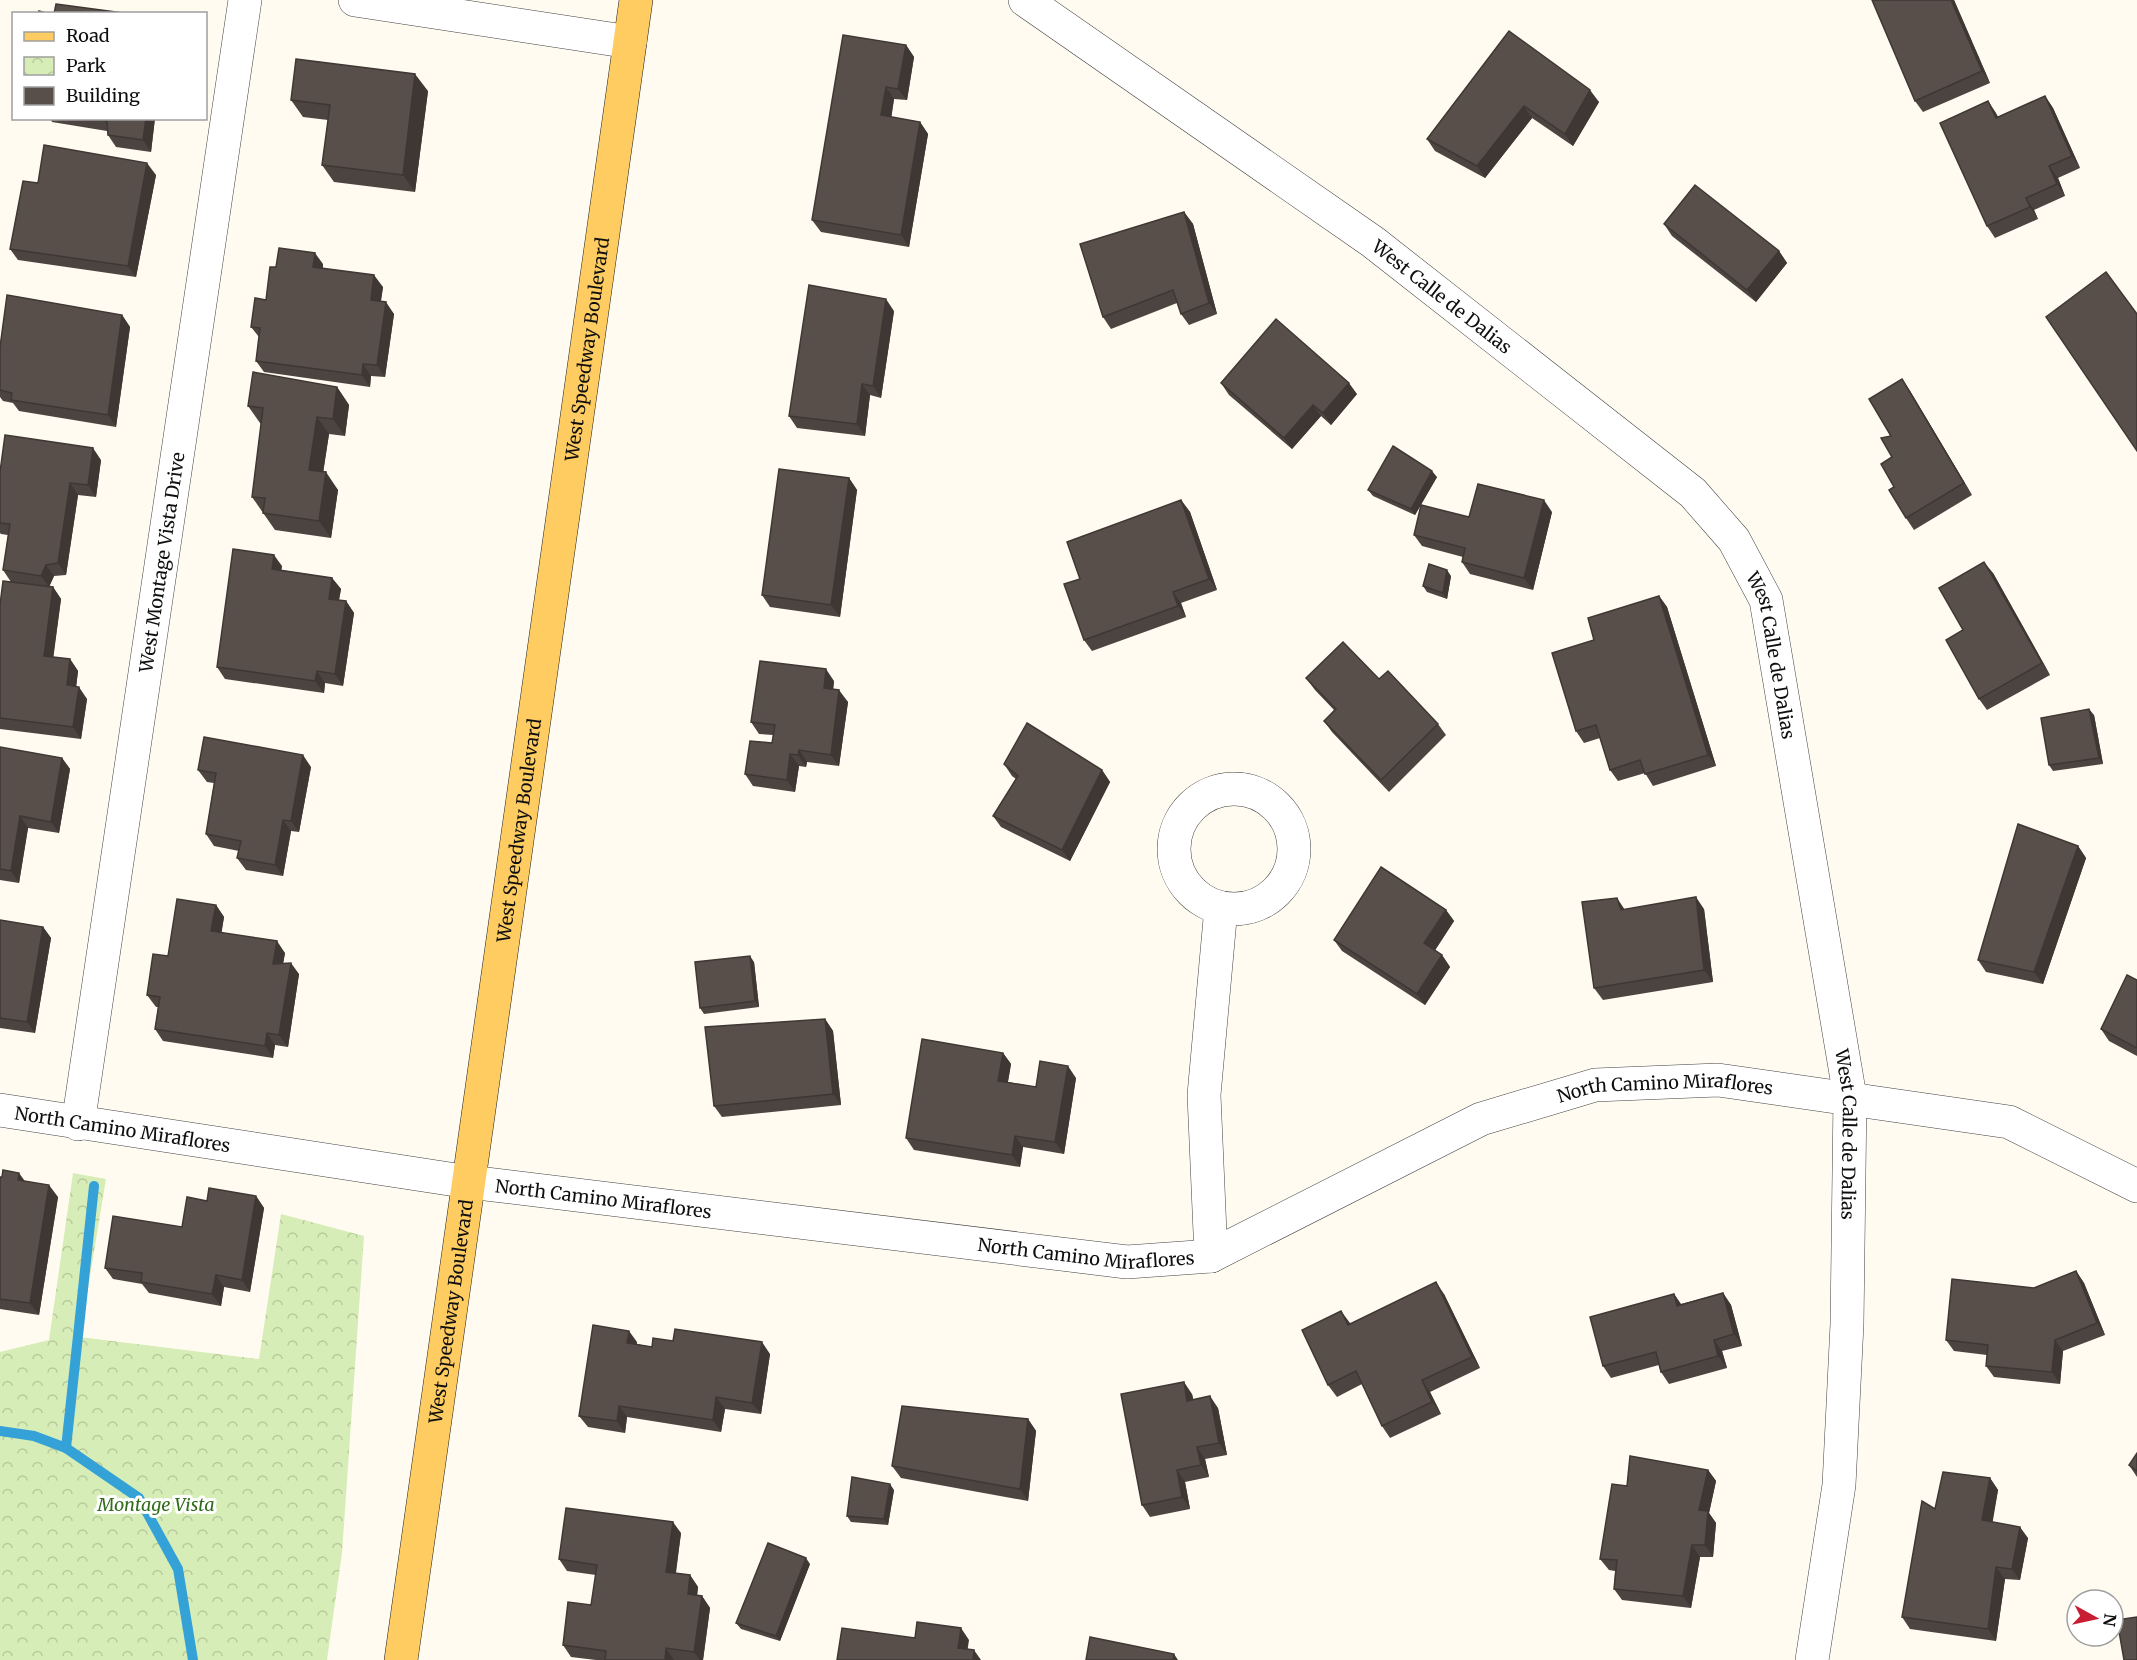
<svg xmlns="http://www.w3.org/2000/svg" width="2137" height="1660" font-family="Merriweather,serif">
<defs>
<pattern id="park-crowns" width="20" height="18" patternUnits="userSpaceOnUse" patternTransform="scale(1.5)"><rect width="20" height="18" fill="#d7edb7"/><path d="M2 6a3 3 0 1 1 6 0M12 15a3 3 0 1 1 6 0" fill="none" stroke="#b7ca9c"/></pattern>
</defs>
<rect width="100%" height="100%" fill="#fffbf1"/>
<polygon fill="url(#park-crowns)" points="73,1173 106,1179 80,1337 259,1359 281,1214 364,1236 342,1553 327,1660 0,1660 0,1352 49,1340"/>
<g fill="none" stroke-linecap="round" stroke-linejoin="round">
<g stroke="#34a2d6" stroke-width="10">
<polyline points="0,1431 34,1436 66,1448 139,1498 178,1569 193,1660"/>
<polyline points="66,1448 94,1186"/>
</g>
<g stroke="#424242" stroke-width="34">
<g id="minor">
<polyline points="355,0 630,42"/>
<path id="s1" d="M1025,0L1373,242L1693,493L1734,540L1766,600L1850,1097L1847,1324L1839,1485L1812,1660"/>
<circle cx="1234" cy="849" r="60"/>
<path id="s2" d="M0,1110L469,1182L1127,1262L1211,1256L1481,1119L1595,1085L1718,1080L2009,1122L2137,1186"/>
<path id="s3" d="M78,1124L245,0"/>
<polyline points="1211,1256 1204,1095 1221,908"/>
</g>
</g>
<g stroke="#202020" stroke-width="34">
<g id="major">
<path id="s4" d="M401,1660L636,0"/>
</g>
</g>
<use href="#minor" stroke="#fff" stroke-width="33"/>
<use href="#major" stroke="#ffcc61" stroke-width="33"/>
</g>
<g fill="#4c4440">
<polygon points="1954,0 1990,83 1923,112 1915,101"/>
<polygon points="1509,31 1599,102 1573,146 1532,118 1485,178 1435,151 1427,139"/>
<polygon points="906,45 914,57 907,100 894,99 891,117 920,122 928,134 909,247 821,232 812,220"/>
<polygon points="428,91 415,192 334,182 322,165 328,120 303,117 291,100"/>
<polygon points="2045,96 2053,108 2080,168 2058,178 2065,196 2034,210 2038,219 1995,238 1987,226 1988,101 1998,117"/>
<polygon points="50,118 155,118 151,152 116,147 108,135 107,131 52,122"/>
<polygon points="156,175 136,277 18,260 10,249 38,183"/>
<polygon points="1184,212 1193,224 1217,314 1189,325 1181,314 1177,303 1111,329 1103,317"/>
<polygon points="1664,224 1779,251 1787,263 1756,302 1672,236"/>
<polygon points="323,264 323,268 383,287 381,301 394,314 385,377 371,376 370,387 264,372 256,361 259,337 251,327 266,300 276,267"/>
<polygon points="894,311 881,398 870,395 865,436 797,428 789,416"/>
<polygon points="122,315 130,327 116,427 19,411 13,403 3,401 0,397 0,347"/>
<polygon points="1902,379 1910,391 1972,495 1914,530 1906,518 1894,487 1891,436"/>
<polygon points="1221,383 1357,394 1331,425 1321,416 1292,449 1229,395"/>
<polygon points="337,387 349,405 345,436 329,434 323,472 338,490 331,538 275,530 252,497 261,424 260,423 248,406"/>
<polygon points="101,460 96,497 78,495 66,575 54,576 49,587 53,587 61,599 53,657 70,659 78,671 76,687 87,699 81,739 0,729 0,605 11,582 3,570 8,535 1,534 0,533 0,472"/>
<polygon points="1437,477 1415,515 1373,496 1368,490"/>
<polygon points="849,478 857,490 840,617 770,607 762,595"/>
<polygon points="1181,500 1190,512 1217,590 1181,603 1186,617 1092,651 1084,640 1080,579"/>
<polygon points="1552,512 1533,590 1470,574 1462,562 1463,557 1422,546 1414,535"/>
<polygon points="282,566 281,570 332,578 341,589 339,600 346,601 354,613 343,686 325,683 324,693 225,679 217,667"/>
<polygon points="1993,573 2050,675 1987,710 1979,699 1963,630"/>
<polygon points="1451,576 1447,599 1427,592 1423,586"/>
<polygon points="1659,596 1667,607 1716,766 1653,786 1645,773 1618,781 1610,770 1600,738 1584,743 1576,731 1594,640"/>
<polygon points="1306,678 1438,724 1446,735 1389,792 1332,732 1324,721 1334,710 1315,690"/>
<polygon points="834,681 833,690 848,702 839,766 807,762 806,767 799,766 795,792 753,786 745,774 772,743 773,735 759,734 751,722"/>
<polygon points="2094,715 2103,764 2053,771 2049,765"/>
<polygon points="0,747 62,758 70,769 59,833 28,828 19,883 0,880"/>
<polygon points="1004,764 1102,770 1110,782 1070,861 1001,827 993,816 1016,779 1012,776"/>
<polygon points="311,767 299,832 291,831 283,876 246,870 237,858 239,851 214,846 206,834 214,783 207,782 198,770"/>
<polygon points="2078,846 2086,858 2043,984 1986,972 1978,960"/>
<polygon points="216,905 224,917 221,933 285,953 283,963 299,974 288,1047 275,1045 273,1058 163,1041 155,1029 158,1007 156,1007 147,995 168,956"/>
<polygon points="1704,909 1713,982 1603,1000 1594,988"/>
<polygon points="1446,910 1454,921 1435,950 1442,955 1450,967 1425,1005 1342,951 1334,940"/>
<polygon points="0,920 43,927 51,938 35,1033 0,1028"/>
<polygon points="754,962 759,1007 704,1014 700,1008"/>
<polygon points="2137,980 2137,1056 2109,1041 2101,1029"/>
<polygon points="825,1019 833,1031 841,1105 722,1117 714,1106"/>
<polygon points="1003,1053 1011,1064 1008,1082 1036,1087 1076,1078 1064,1154 1023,1147 1020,1167 914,1150 906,1138"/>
<polygon points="0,1177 25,1182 58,1197 39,1315 0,1309"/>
<polygon points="256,1196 264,1208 250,1292 224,1287 221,1306 149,1293 142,1284 113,1279 105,1268 182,1227 207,1201"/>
<polygon points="2076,1271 2084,1283 2105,1335 2063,1351 2060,1384 1994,1377 1986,1366 1987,1355 1954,1351 1946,1340 2034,1288"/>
<polygon points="1723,1293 1731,1305 1742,1346 1722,1351 1727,1368 1669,1384 1661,1372 1659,1365 1611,1378 1603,1366 1674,1294 1681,1304"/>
<polygon points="1444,1294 1480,1368 1430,1392 1441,1414 1390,1438 1382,1426 1362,1384 1337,1397 1328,1385 1350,1324"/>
<polygon points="637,1342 637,1344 652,1347 770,1354 761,1414 725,1409 721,1432 627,1417 625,1433 588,1427 579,1416"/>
<polygon points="1192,1394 1193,1399 1218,1408 1227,1455 1205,1459 1209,1477 1185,1482 1190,1509 1150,1517 1142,1505"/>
<polygon points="1028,1419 1036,1431 1028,1501 901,1478 892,1466"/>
<polygon points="2137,1453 2137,1477 2129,1465"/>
<polygon points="1708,1470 1716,1481 1709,1513 1716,1523 1713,1557 1700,1557 1691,1608 1622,1600 1614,1589 1615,1571 1609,1570 1600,1559 1627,1486"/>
<polygon points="1990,1478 1998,1490 1992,1522 2028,1538 2020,1580 2005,1579 1996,1641 1910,1629 1902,1617 1935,1509"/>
<polygon points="894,1490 888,1525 851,1522 847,1516"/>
<polygon points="681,1533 676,1573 690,1575 698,1587 697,1595 702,1596 710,1608 703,1660 596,1660 571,1657 563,1645 591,1605 596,1575 567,1571 559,1559"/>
<polygon points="810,1564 780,1641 741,1629 736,1623"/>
</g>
<g fill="#3e3734">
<polygon points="1951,0 1954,0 1990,83 1982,71"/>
<polygon points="906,45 914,57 907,100 898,89"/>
<polygon points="415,74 428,91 415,192 403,175"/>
<polygon points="886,87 894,99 890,127 881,115"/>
<polygon points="1590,90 1599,102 1573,146 1565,134"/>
<polygon points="2045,96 2053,108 2080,168 2072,156"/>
<polygon points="1988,101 1996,113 2004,130 1996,118"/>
<polygon points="1524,106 1532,118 1485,178 1477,166"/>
<polygon points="146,118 155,118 151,152 143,140"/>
<polygon points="920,122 928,134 909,247 901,235"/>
<polygon points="147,163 156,175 136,277 128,266"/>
<polygon points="2049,166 2058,178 2065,196 2057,184"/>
<polygon points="2026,198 2034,210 2038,219 2030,207"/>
<polygon points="1184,212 1193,224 1217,314 1209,303"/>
<polygon points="1779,251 1787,263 1756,302 1747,290"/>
<polygon points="315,253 323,264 321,278 313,267"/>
<polygon points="374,275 383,287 379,312 371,300"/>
<polygon points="886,299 894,311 881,398 873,386"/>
<polygon points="386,302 394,314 385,377 377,365"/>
<polygon points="122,315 130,327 116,427 108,415"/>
<polygon points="363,364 371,376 370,387 362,375"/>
<polygon points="1902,379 1910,391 1972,495 1964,483"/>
<polygon points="1349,383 1357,394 1331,425 1323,413"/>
<polygon points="862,384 870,395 865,436 857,424"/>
<polygon points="337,387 349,405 345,436 333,419"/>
<polygon points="1313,405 1321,416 1292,449 1284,438"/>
<polygon points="317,417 329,434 321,487 309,470"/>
<polygon points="93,448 101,460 96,497 88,485"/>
<polygon points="1432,471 1437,477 1415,515 1411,509"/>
<polygon points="326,472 338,490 331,538 319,521"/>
<polygon points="849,478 857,490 840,617 831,605"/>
<polygon points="70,483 78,495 66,575 58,563"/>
<polygon points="1181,500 1190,512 1217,590 1209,579"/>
<polygon points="1544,500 1552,512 1533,590 1524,578"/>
<polygon points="274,555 282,566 280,580 272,569"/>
<polygon points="1984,562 1993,573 2050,675 2042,663"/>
<polygon points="46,565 54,576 49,587 41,576"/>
<polygon points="1447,570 1451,576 1447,599 1443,593"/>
<polygon points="332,578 341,589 337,610 329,599"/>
<polygon points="53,587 61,599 52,668 44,656"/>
<polygon points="1173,592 1181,603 1186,617 1178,606"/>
<polygon points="1659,596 1667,607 1716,766 1708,755"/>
<polygon points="346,601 354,613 343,686 335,674"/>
<polygon points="70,659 78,671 75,697 67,685"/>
<polygon points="826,669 834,681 832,700 824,688"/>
<polygon points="317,671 325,683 324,693 315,681"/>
<polygon points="79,687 87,699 81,739 73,727"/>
<polygon points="839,690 848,702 839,766 831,755"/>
<polygon points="2089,709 2094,715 2103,764 2099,758"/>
<polygon points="799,750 807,762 806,767 798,755"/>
<polygon points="790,754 799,766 795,792 787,780"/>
<polygon points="303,755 311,767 299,832 291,821"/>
<polygon points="62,758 70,769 59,833 51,822"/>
<polygon points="1102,770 1110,782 1070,861 1062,850"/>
<polygon points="20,816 28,828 19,883 11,871"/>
<polygon points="283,820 291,831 283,876 275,865"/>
<polygon points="2078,846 2086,858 2043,984 2034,972"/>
<polygon points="1696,897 1704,909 1713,982 1704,970"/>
<polygon points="1617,898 1625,910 1621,910"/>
<polygon points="216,905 224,917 220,943 211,931"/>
<polygon points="1446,910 1454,921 1432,955 1424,943"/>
<polygon points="43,927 51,938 35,1033 27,1022"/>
<polygon points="277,941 285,953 281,976 273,964"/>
<polygon points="1442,955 1450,967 1425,1005 1417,994"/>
<polygon points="750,956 754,962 759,1007 755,1001"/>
<polygon points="291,963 299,974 288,1047 279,1035"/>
<polygon points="825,1019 833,1031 841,1105 833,1094"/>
<polygon points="267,1033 275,1045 273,1058 265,1046"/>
<polygon points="1003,1053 1011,1064 1006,1092 998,1081"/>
<polygon points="1068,1066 1076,1078 1064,1154 1055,1142"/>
<polygon points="1015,1136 1023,1147 1020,1167 1012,1155"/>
<polygon points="19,1173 27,1184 18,1180"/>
<polygon points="49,1185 58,1197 39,1315 30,1303"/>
<polygon points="256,1196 264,1208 250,1292 242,1280"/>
<polygon points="2076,1271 2084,1283 2105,1335 2097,1323"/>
<polygon points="216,1275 224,1287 221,1306 212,1294"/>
<polygon points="1436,1282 1444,1294 1480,1368 1472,1357"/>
<polygon points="1723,1293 1731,1305 1742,1346 1734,1334"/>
<polygon points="1674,1294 1682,1306 1677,1306"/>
<polygon points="1341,1311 1350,1323 1356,1336 1348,1325"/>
<polygon points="629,1331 637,1342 635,1355 627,1343"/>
<polygon points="1714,1340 1722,1351 1727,1368 1718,1356"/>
<polygon points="2055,1340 2063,1351 2060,1384 2052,1372"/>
<polygon points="762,1342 770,1354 761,1414 752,1403"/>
<polygon points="1422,1380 1430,1392 1441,1414 1432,1402"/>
<polygon points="1184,1382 1192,1394 1196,1412 1187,1401"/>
<polygon points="1210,1396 1218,1408 1227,1455 1219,1443"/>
<polygon points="716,1397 725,1409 721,1432 713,1420"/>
<polygon points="619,1406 627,1417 625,1433 617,1421"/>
<polygon points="1028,1419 1036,1431 1028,1501 1020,1489"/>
<polygon points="1197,1447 1205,1459 1209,1477 1201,1465"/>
<polygon points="1177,1470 1185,1482 1190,1509 1182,1497"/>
<polygon points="1708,1470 1716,1481 1709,1513 1716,1523 1713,1557 1705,1545 1699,1510"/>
<polygon points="1990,1478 1998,1490 1991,1532 1982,1520"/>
<polygon points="890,1484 894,1490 888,1525 884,1519"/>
<polygon points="673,1522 681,1533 674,1584 666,1572"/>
<polygon points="2020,1527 2028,1538 2020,1580 2012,1569"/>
<polygon points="1692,1545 1700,1557 1691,1608 1683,1596"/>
<polygon points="806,1558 810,1564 780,1641 776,1636"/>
<polygon points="1996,1567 2005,1579 1996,1641 1988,1629"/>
<polygon points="690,1575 698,1587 696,1606 688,1594"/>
<polygon points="702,1596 710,1608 703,1660 700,1660 694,1652"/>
<polygon points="961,1628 969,1640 966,1660 958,1648"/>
<polygon points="666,1648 674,1660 665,1660"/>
<polygon points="974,1650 981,1660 973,1660"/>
<polygon points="1174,1654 1178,1660 1173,1660"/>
</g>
<g fill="#584f4a" stroke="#3e3734" stroke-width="1.5">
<polygon points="1872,0 1951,0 1982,71 1915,101"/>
<polygon points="56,4 131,14 54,14"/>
<polygon points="39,11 49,14 38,14"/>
<polygon points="1509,31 1590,90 1565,134 1524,106 1477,166 1427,139"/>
<polygon points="843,35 906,45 898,89 886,87 881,115 920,122 901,235 812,220"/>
<polygon points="296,59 415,74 403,175 322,165 330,105 291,100"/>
<polygon points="2045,96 2072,156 2049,166 2057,184 2026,198 2030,207 1987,226 1940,123 1988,101 1996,118"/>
<polygon points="94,118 146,118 143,140 108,135 107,121"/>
<polygon points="44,145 147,163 128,266 10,249 23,181 38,183"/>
<polygon points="1695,185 1779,251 1747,290 1664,224"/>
<polygon points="1184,212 1209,303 1181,314 1173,290 1103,317 1080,244"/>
<polygon points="279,248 315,253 313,267 374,275 371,300 386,302 377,365 363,364 362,375 256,361 260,328 251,327 255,298 266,300 270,267 276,267"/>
<polygon points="2106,272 2137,314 2137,451 2046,317"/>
<polygon points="809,285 886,299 873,386 862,384 857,424 789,416"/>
<polygon points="7,295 122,315 108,415 11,400 12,393 0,390 0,347"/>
<polygon points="1276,319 1349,383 1323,413 1313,405 1284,438 1221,383"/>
<polygon points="253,372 337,387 333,419 317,417 309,470 326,472 319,521 263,513 265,498 252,497 263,408 248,406"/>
<polygon points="1902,379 1964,483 1906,518 1889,490 1894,487 1881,464 1892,457 1881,438 1891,436 1869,399"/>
<polygon points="5,435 93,448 88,485 70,483 58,563 46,565 41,576 3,570 10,524 0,523 0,472"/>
<polygon points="1393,446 1432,471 1411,509 1368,490"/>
<polygon points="779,469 849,478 831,605 762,595"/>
<polygon points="1478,484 1544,500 1524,578 1462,562 1465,548 1414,535 1421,505 1469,517"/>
<polygon points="1181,500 1209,579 1173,592 1178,606 1084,640 1064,584 1080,579 1067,542"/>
<polygon points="233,549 274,555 272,569 332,578 329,599 346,601 335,674 317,671 315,681 217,667"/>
<polygon points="1984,562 2042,663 1979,699 1946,640 1963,630 1939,588"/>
<polygon points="1429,564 1447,570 1443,593 1423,586"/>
<polygon points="3,581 53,587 44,656 70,659 67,685 79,687 73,727 0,718 0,605"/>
<polygon points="1659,596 1708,755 1645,774 1640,760 1610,770 1596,725 1576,731 1552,653 1594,640 1588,618"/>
<polygon points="1343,642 1379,679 1388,671 1438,724 1381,780 1324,721 1336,709 1306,678"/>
<polygon points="760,661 826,669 824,688 839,690 831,755 799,750 798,755 790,754 787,780 745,774 750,741 772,743 775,725 751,722"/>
<polygon points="2089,709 2099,758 2049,765 2041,718"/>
<polygon points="1027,723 1102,770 1062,850 993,816 1018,776 1004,764"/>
<polygon points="204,737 303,755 291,821 283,820 275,865 237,858 241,841 206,834 216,773 198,770"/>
<polygon points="0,747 62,758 51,822 20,816 11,871 0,869"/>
<polygon points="2018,824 2078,846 2034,972 1978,960"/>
<polygon points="1381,867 1446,910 1424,943 1442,955 1417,994 1334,940"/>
<polygon points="1696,897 1704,970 1594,988 1582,902 1617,898 1621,910"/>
<polygon points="177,899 216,905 211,931 277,941 273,964 291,963 279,1035 267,1033 265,1046 155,1029 160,997 147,995 153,954 168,956"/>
<polygon points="0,920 43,927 27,1022 0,1018"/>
<polygon points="750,956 755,1001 700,1008 695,962"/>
<polygon points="2127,975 2137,980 2137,1048 2101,1029"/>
<polygon points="825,1019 833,1094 714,1106 705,1027"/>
<polygon points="922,1039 1003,1053 998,1081 1036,1087 1040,1061 1068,1066 1055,1142 1015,1136 1012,1155 906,1138"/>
<polygon points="3,1170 19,1173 18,1180 49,1185 30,1303 0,1299 0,1177 2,1177"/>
<polygon points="209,1188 256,1196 242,1280 216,1275 212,1294 141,1282 142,1273 105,1268 113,1216 182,1227 187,1197 207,1201"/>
<polygon points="2076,1271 2097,1323 2055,1340 2052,1372 1986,1366 1988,1345 1946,1340 1952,1279 2034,1288"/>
<polygon points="1436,1282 1472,1357 1422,1380 1432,1402 1382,1426 1356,1371 1328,1385 1302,1330 1341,1311 1348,1325"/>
<polygon points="1723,1293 1734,1334 1714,1340 1718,1356 1661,1372 1656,1352 1603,1366 1590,1317 1674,1294 1677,1306"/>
<polygon points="593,1325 629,1331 627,1343 652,1347 653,1338 673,1341 675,1329 762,1342 752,1403 716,1397 713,1420 619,1406 617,1421 579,1416"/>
<polygon points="1184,1382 1187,1401 1210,1396 1219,1443 1197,1447 1201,1465 1177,1470 1182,1497 1142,1505 1121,1394"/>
<polygon points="902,1406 1028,1419 1020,1489 892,1466"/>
<polygon points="2137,1453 2137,1471 2129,1465"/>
<polygon points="1630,1456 1708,1470 1699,1510 1708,1511 1705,1545 1692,1545 1683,1596 1614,1589 1617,1560 1600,1559 1612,1484 1627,1486"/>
<polygon points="1943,1472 1990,1478 1982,1520 2020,1527 2012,1569 1996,1567 1988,1629 1902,1617 1922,1501 1935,1509"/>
<polygon points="852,1477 890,1484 884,1519 847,1516"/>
<polygon points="566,1508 673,1522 666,1572 690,1575 688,1594 702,1596 694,1652 666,1648 665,1660 605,1660 606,1651 563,1645 568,1602 591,1605 597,1565 559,1559"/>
<polygon points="768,1543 806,1558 776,1636 736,1623"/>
<polygon points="2137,1617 2137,1660 2124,1660 2117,1620"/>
<polygon points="917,1622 961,1628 958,1648 974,1650 973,1660 837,1660 842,1628 915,1638"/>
<polygon points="1090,1637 1174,1654 1173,1660 1086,1660"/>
</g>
<g text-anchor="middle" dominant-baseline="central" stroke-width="6" stroke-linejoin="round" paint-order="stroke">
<g font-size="18" fill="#0f0f0f" stroke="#fff">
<text stroke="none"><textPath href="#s1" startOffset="512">West Calle de Dalias</textPath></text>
<text stroke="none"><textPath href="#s4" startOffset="1324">West Speedway Boulevard</textPath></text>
<text stroke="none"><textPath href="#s3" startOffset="568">West Montage Vista Drive</textPath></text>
<text stroke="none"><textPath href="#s1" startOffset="1016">West Calle de Dalias</textPath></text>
<text stroke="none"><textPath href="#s4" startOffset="838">West Speedway Boulevard</textPath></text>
<text stroke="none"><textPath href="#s2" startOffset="1713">North Camino Miraflores</textPath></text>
<text stroke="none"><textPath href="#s2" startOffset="124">North Camino Miraflores</textPath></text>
<text stroke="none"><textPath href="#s1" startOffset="1502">West Calle de Dalias</textPath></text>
<text stroke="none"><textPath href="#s2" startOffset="610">North Camino Miraflores</textPath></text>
<text stroke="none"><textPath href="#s2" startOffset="1096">North Camino Miraflores</textPath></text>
<text stroke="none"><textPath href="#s4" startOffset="352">West Speedway Boulevard</textPath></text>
</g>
<g font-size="18" font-style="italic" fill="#326c1a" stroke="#fff">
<text x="156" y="1504">Montage Vista</text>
</g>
</g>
<rect x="12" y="12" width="195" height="108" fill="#ffffff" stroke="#9f9f9f" stroke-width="1.5"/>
<rect x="24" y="32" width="30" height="9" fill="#ffcc61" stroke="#9f9f9f" stroke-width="1.5"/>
<text x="66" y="42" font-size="18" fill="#0f0f0f">Road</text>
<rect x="24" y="57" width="30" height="18" fill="url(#park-crowns)" stroke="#9f9f9f" stroke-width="1.5"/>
<text x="66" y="72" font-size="18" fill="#0f0f0f">Park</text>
<rect x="24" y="87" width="30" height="18" fill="#584f4a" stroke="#9f9f9f" stroke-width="1.5"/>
<text x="66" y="102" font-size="18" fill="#0f0f0f">Building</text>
<g transform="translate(2095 1618) rotate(98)"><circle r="28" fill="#ffffff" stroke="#9f9f9f" stroke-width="1.5"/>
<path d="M0-4.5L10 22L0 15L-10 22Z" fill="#c91d33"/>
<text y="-9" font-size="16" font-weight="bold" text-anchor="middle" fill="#0f0f0f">N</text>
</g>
</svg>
